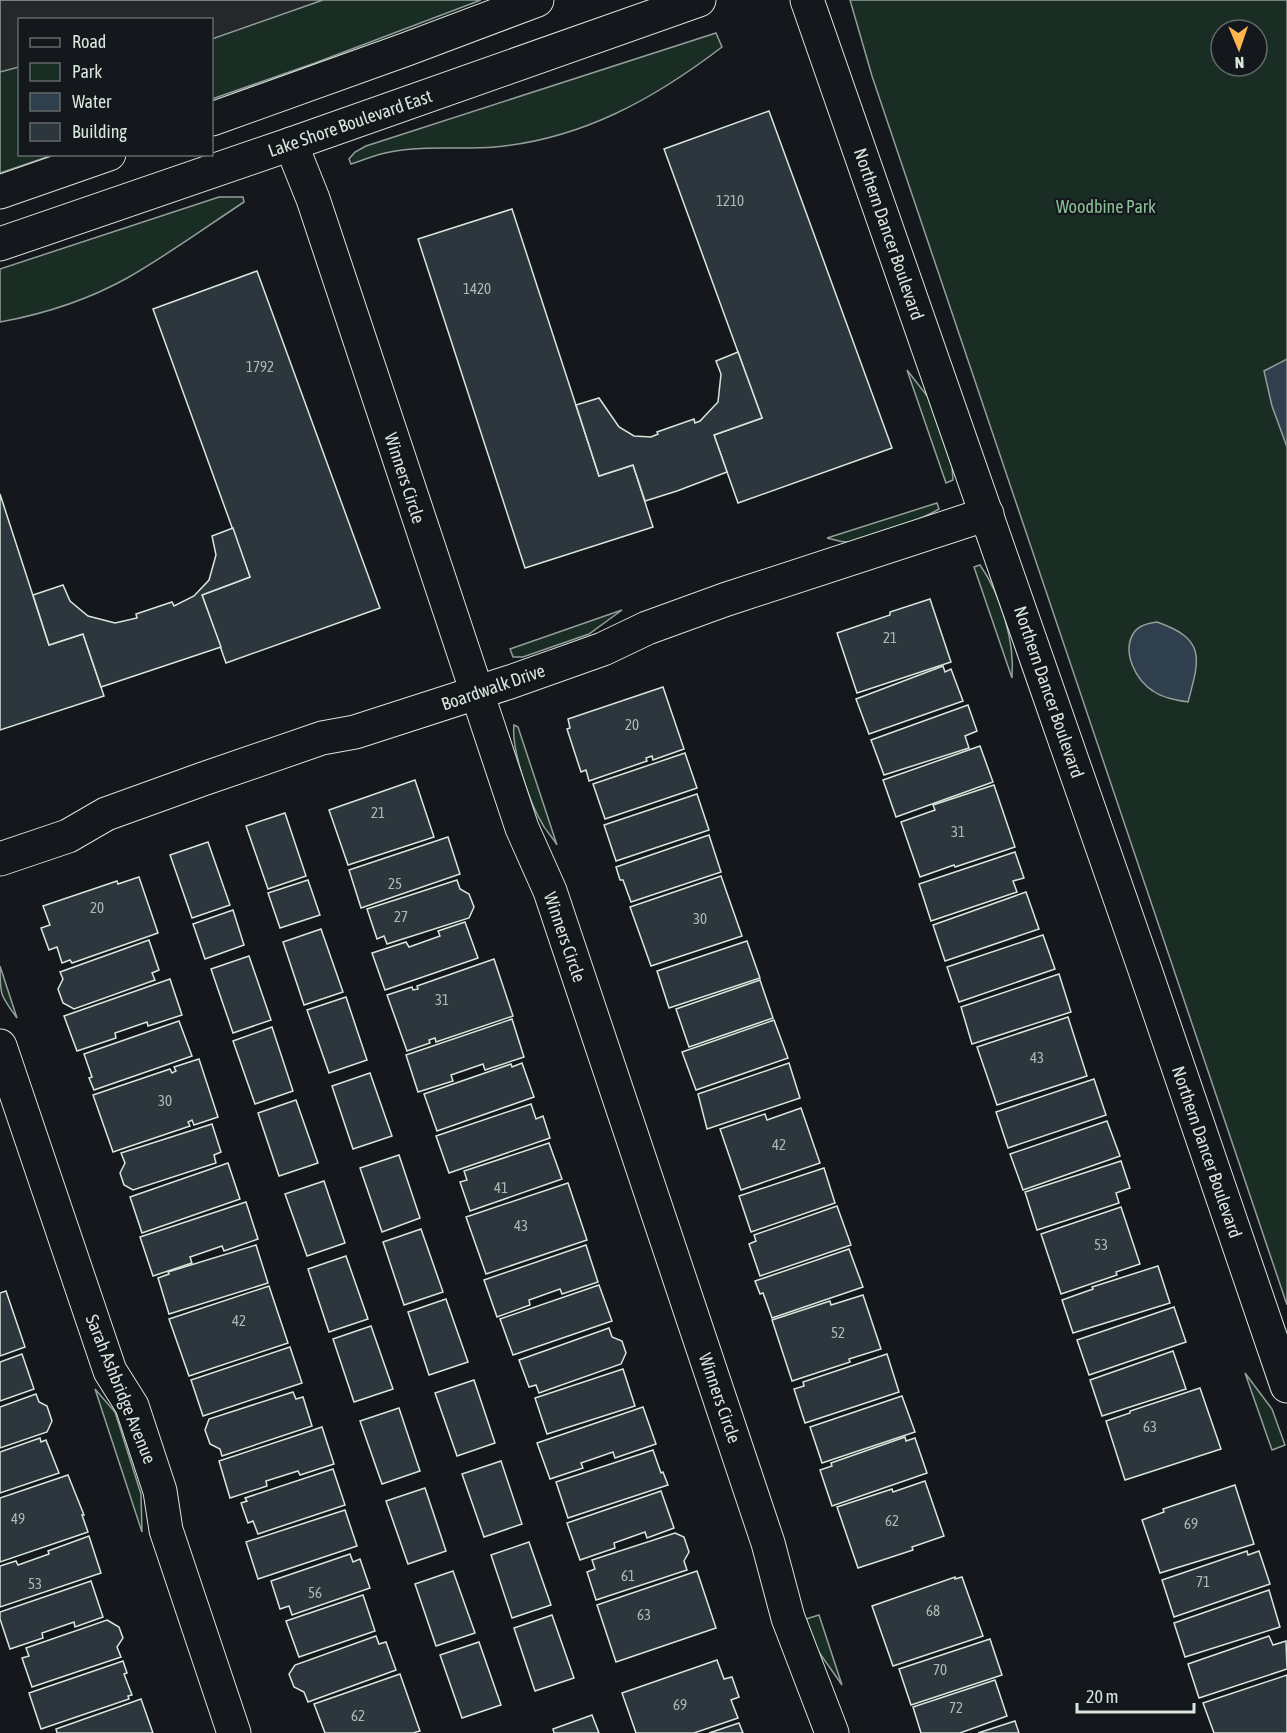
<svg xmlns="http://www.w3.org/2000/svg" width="1287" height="1733" font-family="'Asap Condensed',sans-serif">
<rect width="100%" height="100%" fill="#14181c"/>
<g fill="#1a2d24" stroke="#939e99" stroke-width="1.5" fill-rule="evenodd">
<polygon points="0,0 481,0 315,63 212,99 212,20 20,20 20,154 53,155 0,173"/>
<path d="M850,0H1287V1305L872,76ZM1221,30H1257V66H1221Z"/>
<path d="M716,33L722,47C654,99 582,139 495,147C460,150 424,145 390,152C377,154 364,160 351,164L349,159L355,152L366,146Z"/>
<path d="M219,197H243L244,202C206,227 169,254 129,277C90,299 44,314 0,322V269Z"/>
<polygon points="907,370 928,397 952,467 953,480 946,483"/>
<path d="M937,503L939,509C923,519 865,541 846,542C840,542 833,539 827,538Z"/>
<path d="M980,565C1001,595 1015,642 1012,678L974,567Z"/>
<polygon points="622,610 589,634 523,657 513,657 510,649"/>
<path d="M514,725L518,727L557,845C553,838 547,832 543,825C530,804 511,749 514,725Z"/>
<path d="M0,966L17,1018C0,995 0,995 0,966Z"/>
<polygon points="1245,1373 1272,1409 1285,1445 1272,1450"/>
<polygon points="95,1389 115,1412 141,1494 142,1532"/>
<polygon points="819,1615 842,1685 816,1648 806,1619"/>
</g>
<polygon fill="#24282b" stroke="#939e99" stroke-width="1.5" points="0,0 323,0 212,39 212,20 20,20 19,67 0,72"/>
<g fill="#2f3f4d" stroke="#939e99" stroke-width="1.5">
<polygon points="1287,359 1287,447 1272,406 1264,371"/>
<path d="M1157,622C1206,639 1200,658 1188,702C1176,700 1163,698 1153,691C1136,680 1122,653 1133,634C1137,626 1149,623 1157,622Z"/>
</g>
<g fill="#2c363c" stroke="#d8e6dc" stroke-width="1.5">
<polygon points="769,111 892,448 738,503 714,435 762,418 664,149"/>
<polygon points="512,209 599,476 633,465 653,527 525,568 418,239"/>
<polygon points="257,271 380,608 226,663 202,595 250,577 153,309"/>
<polygon points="738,352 762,418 714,435 727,472 677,491 645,501 633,465 599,476 576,405 599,398 619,427 634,436 651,437 658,434 657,432 694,419 695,423 700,421 718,402 721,374 716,361"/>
<polygon points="0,494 49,645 83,634 104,696 0,730"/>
<polygon points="233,528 250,577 202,595 221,647 101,687 83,634 49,645 33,595 63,585 70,601 88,616 115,623 137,618 136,614 172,602 174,606 194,596 209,580 216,555 212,536"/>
<polygon points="930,599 951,662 857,693 837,633 890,615 890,612"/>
<polygon points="943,666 945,672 951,669 963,701 869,734 856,699"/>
<polygon points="663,687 684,749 653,760 652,756 646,758 647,761 589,781 586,770 581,772 567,729 570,728 568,719"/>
<polygon points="968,705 977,731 965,736 969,748 884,775 871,740"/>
<polygon points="980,746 993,782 896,817 883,780"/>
<polygon points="685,753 697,788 605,819 593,784"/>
<polygon points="415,780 434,837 348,865 329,810"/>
<polygon points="994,785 1015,847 955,867 954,865 920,877 901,822 935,810 933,805"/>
<polygon points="697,794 709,830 616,861 604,825"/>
<polygon points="285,813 306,876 268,889 246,826"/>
<polygon points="709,835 721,872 631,902 623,880 620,880 616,867"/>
<polygon points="448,837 460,874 361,908 349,870"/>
<polygon points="208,842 230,905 192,918 170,855"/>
<polygon points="1015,852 1024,878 1013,881 1017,892 931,921 919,884"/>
<polygon points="721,876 742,936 651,966 630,907"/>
<polygon points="139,877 158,933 72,963 70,960 62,963 57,947 49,950 41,928 50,925 43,906 117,881 118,884"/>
<polygon points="308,880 320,915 280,928 268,893"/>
<polygon points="457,880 460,889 469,894 474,907 469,918 387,944 384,936 377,939 367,909"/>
<polygon points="1026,892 1039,929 945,961 933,925"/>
<polygon points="233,910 244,945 205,959 193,924"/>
<polygon points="465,922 478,958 385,990 372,953 406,942 409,947 440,936 438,931"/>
<polygon points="321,929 343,992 304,1005 283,942"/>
<polygon points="1043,935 1055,969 959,1002 947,967"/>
<polygon points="149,940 159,970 152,973 155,980 74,1009 63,1003 58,989 63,979 60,972"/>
<polygon points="747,941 760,978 669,1008 657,971"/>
<polygon points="249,956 271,1020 233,1033 211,969"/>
<polygon points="494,959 513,1016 436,1042 435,1038 429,1040 430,1043 407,1051 387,995 412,987 413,990 418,989 417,986"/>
<polygon points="1059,974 1071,1012 972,1044 961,1007"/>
<polygon points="170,979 182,1015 148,1026 147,1022 115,1033 116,1038 77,1051 64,1016"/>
<polygon points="760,980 773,1018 689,1047 676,1009"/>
<polygon points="346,997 367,1060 329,1073 307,1010"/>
<polygon points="1068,1017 1087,1076 997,1105 977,1047"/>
<polygon points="512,1019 524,1057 485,1070 483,1064 451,1075 453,1081 418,1092 406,1055"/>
<polygon points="774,1020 788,1058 696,1090 682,1052"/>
<polygon points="179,1021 192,1056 94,1090 89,1078 92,1077 84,1054"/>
<polygon points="272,1027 293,1091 255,1104 233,1041"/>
<polygon points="199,1059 218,1117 194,1125 192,1120 188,1122 190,1126 113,1152 93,1095 170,1069 172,1073 176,1071 174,1067"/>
<polygon points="522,1063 534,1097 437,1131 424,1094 511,1064 512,1067"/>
<polygon points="789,1063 800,1098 707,1129 698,1094"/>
<polygon points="370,1073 392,1136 353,1149 332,1086"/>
<polygon points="1094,1079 1106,1115 1008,1148 996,1112"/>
<polygon points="296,1100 318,1163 279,1176 258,1113"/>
<polygon points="531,1104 536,1119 543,1116 550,1138 449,1173 436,1136"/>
<polygon points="801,1108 820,1163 741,1190 720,1129 765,1114 767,1120"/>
<polygon points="1107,1121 1120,1156 1023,1190 1010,1154"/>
<polygon points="212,1124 221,1152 214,1155 216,1163 133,1190 124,1185 120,1173 125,1163 121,1153"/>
<polygon points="549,1143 562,1179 470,1211 460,1182 467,1180 464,1171"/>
<polygon points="399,1155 420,1218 382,1232 360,1168"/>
<polygon points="1121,1161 1130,1188 1116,1193 1119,1203 1037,1230 1025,1192"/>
<polygon points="228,1163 240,1199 142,1233 130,1197"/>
<polygon points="824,1168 835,1203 751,1232 739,1196"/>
<polygon points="324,1181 345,1243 307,1256 285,1194"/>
<polygon points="568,1183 587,1240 486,1274 466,1217"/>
<polygon points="246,1202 258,1239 224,1251 222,1246 190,1257 192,1263 153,1276 140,1237"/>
<polygon points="837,1206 851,1245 760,1276 749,1244 756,1241 754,1235"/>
<polygon points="1121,1207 1140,1264 1116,1272 1117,1275 1061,1294 1041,1234"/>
<polygon points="421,1229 443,1292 404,1305 383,1242"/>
<polygon points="256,1245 268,1283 169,1314 158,1278 169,1274 168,1272"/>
<polygon points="586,1245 598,1282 562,1294 560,1289 529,1300 530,1305 497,1317 484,1280"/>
<polygon points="849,1249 863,1287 772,1318 763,1293 760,1294 755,1281"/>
<polygon points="346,1256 368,1319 329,1332 308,1269"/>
<polygon points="1158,1266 1170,1303 1073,1333 1062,1300 1093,1289 1092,1287"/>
<polygon points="599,1285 612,1321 513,1355 500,1319"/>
<polygon points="269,1286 288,1343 189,1376 169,1319"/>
<polygon points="6,1291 25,1347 0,1356 0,1293"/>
<polygon points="863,1295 881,1349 849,1359 850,1362 792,1381 772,1320 830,1301 831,1305"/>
<polygon points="446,1299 468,1362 429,1375 408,1312"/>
<polygon points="1174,1307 1186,1342 1089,1375 1077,1340"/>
<polygon points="371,1326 393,1389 354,1402 333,1339"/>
<polygon points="609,1328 612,1337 622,1341 626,1353 621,1364 539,1393 536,1385 529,1387 519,1360"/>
<polygon points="290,1347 302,1383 203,1416 191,1380"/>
<polygon points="1173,1351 1186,1389 1102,1416 1090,1380"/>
<polygon points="22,1354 34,1389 0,1401 0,1362"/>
<polygon points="887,1354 899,1392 805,1423 794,1389 804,1386 803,1382"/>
<polygon points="623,1369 635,1406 547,1434 535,1398"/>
<polygon points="474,1380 495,1443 457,1456 435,1393"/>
<polygon points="1200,1388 1221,1449 1125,1480 1106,1421 1130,1413 1130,1411"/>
<polygon points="293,1392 296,1399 303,1397 312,1426 222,1456 220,1449 210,1444 205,1430 209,1419"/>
<polygon points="36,1394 39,1402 47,1406 52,1421 47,1432 0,1448 0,1407"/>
<polygon points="902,1396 915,1432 822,1463 810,1427"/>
<polygon points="643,1407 656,1444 615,1458 613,1452 581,1463 583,1468 550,1479 537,1443"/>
<polygon points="399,1408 420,1471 382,1484 360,1421"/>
<polygon points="322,1427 334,1464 300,1475 298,1471 266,1481 267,1486 230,1498 219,1461"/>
<polygon points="905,1437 906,1441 915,1438 927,1473 832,1506 820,1470 832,1466 831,1463"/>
<polygon points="40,1438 41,1442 46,1440 59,1473 0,1493 0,1452"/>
<polygon points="653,1450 661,1473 663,1472 668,1485 568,1518 556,1482"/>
<polygon points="501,1461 522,1524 484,1537 462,1474"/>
<polygon points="333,1469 345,1505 258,1534 253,1521 248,1523 241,1503 247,1501 245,1498"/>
<polygon points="68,1475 84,1515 82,1515 88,1532 0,1562 0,1498"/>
<polygon points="925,1481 944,1536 912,1547 913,1550 858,1568 837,1507 892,1489 893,1492"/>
<polygon points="1235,1485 1254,1544 1160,1573 1142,1520 1164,1512 1163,1509"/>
<polygon points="425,1488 446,1551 408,1564 386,1501"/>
<polygon points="661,1491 674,1528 647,1538 645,1532 614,1543 615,1548 580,1560 567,1523"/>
<polygon points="345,1510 357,1546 258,1579 246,1542"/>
<polygon points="675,1533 684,1537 689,1552 684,1561 687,1570 596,1600 587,1572 595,1569 592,1560"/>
<polygon points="89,1536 101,1573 0,1607 0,1566 16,1561 18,1565 49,1554 48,1551"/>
<polygon points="529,1542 551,1605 512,1618 491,1555"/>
<polygon points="1247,1551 1248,1555 1259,1551 1270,1584 1174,1617 1162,1580"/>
<polygon points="350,1554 353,1562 360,1559 370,1588 292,1615 289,1606 280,1609 271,1581"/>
<polygon points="453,1571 475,1633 436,1646 415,1584"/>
<polygon points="697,1571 716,1628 616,1662 597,1605"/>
<polygon points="955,1577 955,1579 962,1577 983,1636 893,1666 872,1606"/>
<polygon points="91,1581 103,1617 75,1627 74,1622 42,1633 43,1638 10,1649 0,1619 0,1612"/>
<polygon points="1269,1590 1280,1627 1185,1657 1174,1623"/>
<polygon points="363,1595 375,1631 299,1657 286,1621"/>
<polygon points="552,1615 574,1678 535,1691 514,1628"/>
<polygon points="107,1620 119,1627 123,1638 117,1647 121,1657 32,1687 22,1658 29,1656 26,1648"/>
<polygon points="376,1636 379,1644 386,1642 396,1670 308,1702 304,1692 294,1687 289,1674 295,1665"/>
<polygon points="1269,1636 1273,1645 1286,1641 1287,1669 1199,1698 1188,1664"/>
<polygon points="990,1639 1002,1675 911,1705 899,1669"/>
<polygon points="479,1642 501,1705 462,1718 440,1655"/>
<polygon points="717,1660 724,1679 732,1677 739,1697 731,1700 738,1718 694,1733 636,1733 622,1693"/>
<polygon points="123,1661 127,1673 124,1674 132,1695 128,1696 129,1699 41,1729 29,1693"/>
<polygon points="400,1674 420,1731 413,1733 325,1733 314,1704"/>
<polygon points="1287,1675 1287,1733 1214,1733 1203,1703"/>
<polygon points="995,1680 1007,1716 960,1733 921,1733 913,1707"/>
<polygon points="141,1699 153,1733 57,1733 56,1729"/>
<polygon points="592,1715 599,1733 554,1733 553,1729"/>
<polygon points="1015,1721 1019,1733 978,1733"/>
<polygon points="739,1723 743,1733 709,1733"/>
</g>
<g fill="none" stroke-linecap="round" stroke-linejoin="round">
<g stroke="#d8e6dc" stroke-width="35">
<g id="minor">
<polyline points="807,0 1144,967 1287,1386"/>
<polyline points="291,144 313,199 522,828 550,891 768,1543 788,1618 832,1733"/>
<polyline points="0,859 68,836 106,814 203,779 322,738 355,732 510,682 603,649 647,628 724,600 987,514"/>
<polyline points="0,1046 110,1371 132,1406 160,1491 166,1530 234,1733"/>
</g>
</g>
<g stroke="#d8e6dc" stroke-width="35">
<g id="trunk">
<polyline points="212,119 407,49 537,0"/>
<polyline points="0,192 109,154"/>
<polyline points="0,244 291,144 699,0"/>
</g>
</g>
<use href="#minor" stroke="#14181c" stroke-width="33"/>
<use href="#trunk" stroke="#14181c" stroke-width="33"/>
</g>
<g text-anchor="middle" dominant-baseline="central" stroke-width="4.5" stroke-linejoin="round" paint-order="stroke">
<g font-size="15" fill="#adbab4">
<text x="730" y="200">1210</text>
<text x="477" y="288">1420</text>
<text x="260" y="366">1792</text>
<text x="890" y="637">21</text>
<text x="632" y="724">20</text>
<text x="378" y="812">21</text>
<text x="958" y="831">31</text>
<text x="395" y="883">25</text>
<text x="97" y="907">20</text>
<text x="401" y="916">27</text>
<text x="700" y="918">30</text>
<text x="442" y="999">31</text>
<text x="1037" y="1057">43</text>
<text x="165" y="1100">30</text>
<text x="779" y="1144">42</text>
<text x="501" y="1187">41</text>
<text x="521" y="1225">43</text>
<text x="1101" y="1244">53</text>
<text x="239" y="1320">42</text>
<text x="838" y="1332">52</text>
<text x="1150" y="1426">63</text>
<text x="18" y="1518">49</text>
<text x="892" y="1520">62</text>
<text x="1191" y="1523">69</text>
<text x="628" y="1575">61</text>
<text x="1203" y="1581">71</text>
<text x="35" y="1583">53</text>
<text x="315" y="1592">56</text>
<text x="933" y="1610">68</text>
<text x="644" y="1614">63</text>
<text x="940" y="1669">70</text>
<text x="680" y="1704">69</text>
<text x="956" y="1707">72</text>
<text x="358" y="1715">62</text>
</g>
<g font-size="18" fill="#d8e6dc" stroke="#14181c">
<text transform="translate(350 123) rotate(-19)">Lake Shore Boulevard East</text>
<text transform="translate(889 234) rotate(71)">Northern Dancer Boulevard</text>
<text transform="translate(405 478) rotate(72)">Winners Circle</text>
<text transform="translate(493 687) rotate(-19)">Boardwalk Drive</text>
<text transform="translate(1049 692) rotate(71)">Northern Dancer Boulevard</text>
<text transform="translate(565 937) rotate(71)">Winners Circle</text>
<text transform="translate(1207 1152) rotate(71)">Northern Dancer Boulevard</text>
<text transform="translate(121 1389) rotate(68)">Sarah Ashbridge Avenue</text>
<text transform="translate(720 1398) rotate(71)">Winners Circle</text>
</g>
<g font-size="18" fill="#8ac095" stroke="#14181c">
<text x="1106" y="206">Woodbine Park</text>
</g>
</g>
<rect x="18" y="18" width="195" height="138" fill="#14181c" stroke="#626a69" stroke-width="1.5"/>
<rect x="30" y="38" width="30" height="9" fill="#14181c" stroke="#626a69" stroke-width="1.5"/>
<text x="72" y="48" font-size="18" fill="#d8e6dc">Road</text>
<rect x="30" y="63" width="30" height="18" fill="#1a2d24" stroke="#626a69" stroke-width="1.5"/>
<text x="72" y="78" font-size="18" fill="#d8e6dc">Park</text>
<rect x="30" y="93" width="30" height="18" fill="#2f3f4d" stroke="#626a69" stroke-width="1.5"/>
<text x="72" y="108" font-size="18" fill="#d8e6dc">Water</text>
<rect x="30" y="123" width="30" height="18" fill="#2c363c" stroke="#626a69" stroke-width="1.5"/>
<text x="72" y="138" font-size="18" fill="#d8e6dc">Building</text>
<g transform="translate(1239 48) rotate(178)"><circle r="28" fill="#14181c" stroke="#626a69" stroke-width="1.5"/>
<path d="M0-4.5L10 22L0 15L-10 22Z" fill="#ffb74d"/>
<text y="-9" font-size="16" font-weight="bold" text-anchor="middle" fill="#d8e6dc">N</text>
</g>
<path d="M1077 1703v9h117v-9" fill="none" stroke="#d8e6dc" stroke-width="3"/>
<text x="1086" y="1703" font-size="18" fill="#d8e6dc" stroke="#14181c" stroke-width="4.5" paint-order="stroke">20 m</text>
</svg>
